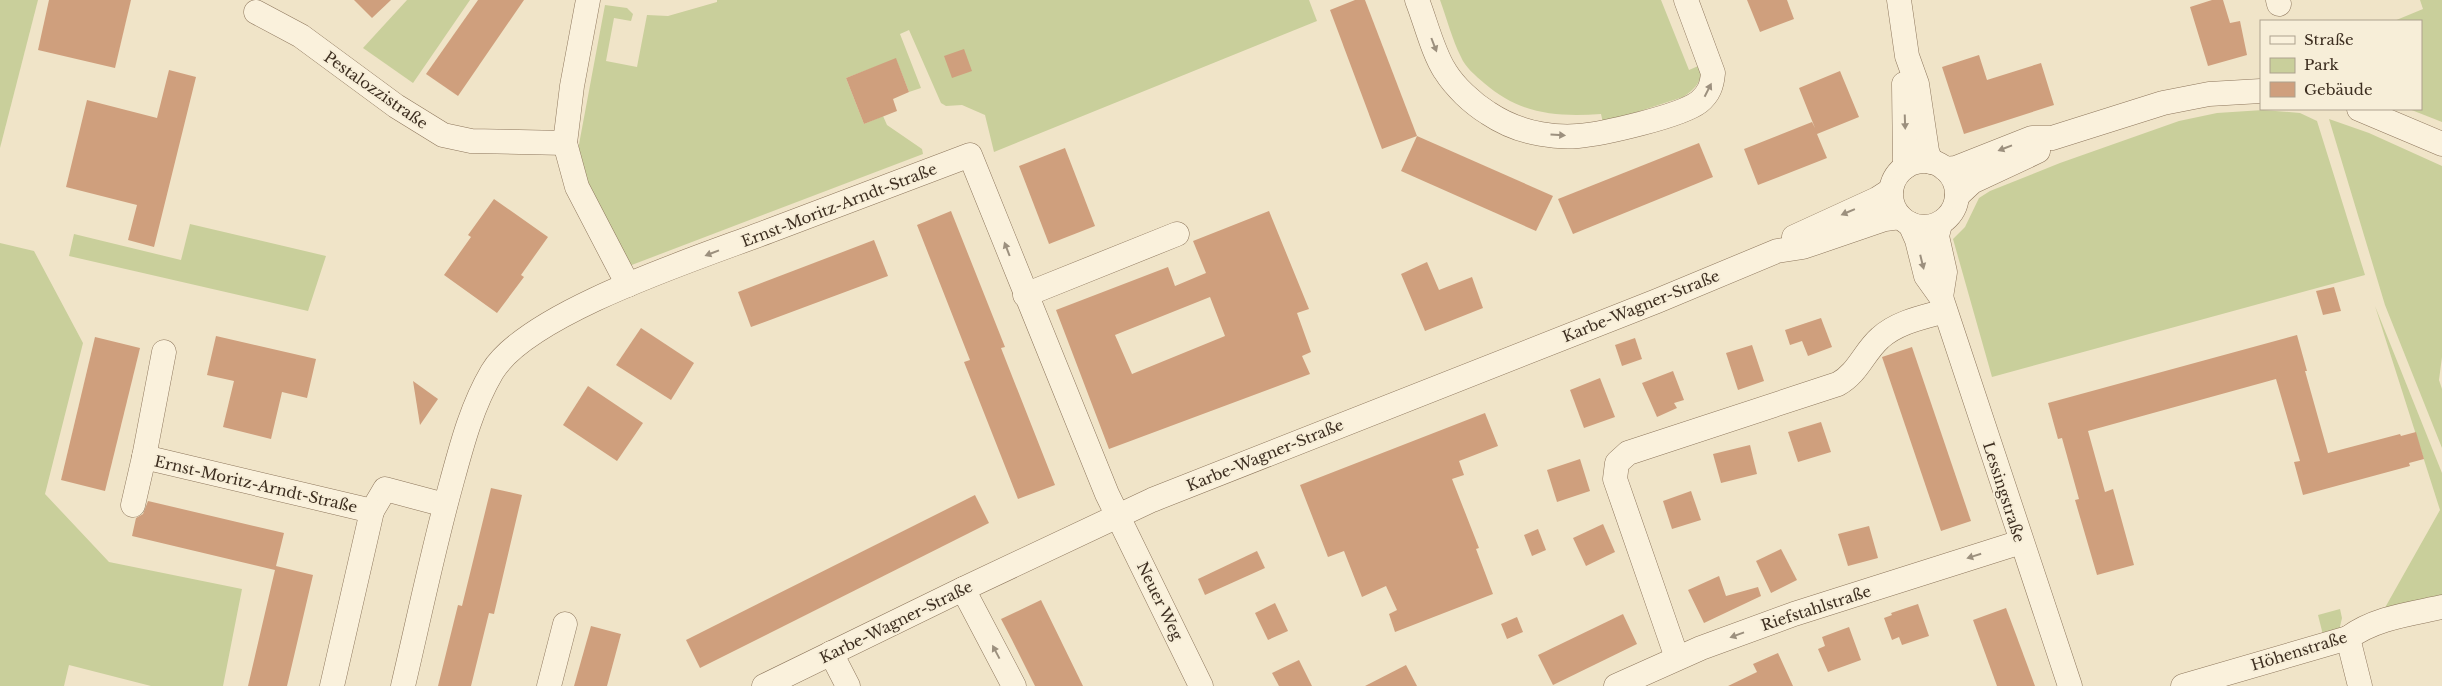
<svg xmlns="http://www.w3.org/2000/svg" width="2442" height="686" font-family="'Libre Baskerville',serif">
<rect width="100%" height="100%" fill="#f0e4c8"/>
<g fill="#c9cf9b">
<polygon points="0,0 38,0 0,148"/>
<polygon points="407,0 470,0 413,83 363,48"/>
<polygon points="717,0 1309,0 1317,21 994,152 985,115 962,105 946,106 941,103 909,30 900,34 921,88 909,92 896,59 846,78 864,124 883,116 887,125 922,149 923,154 629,266 583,184 577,155 605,5 627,8 633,14 631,21 614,18 606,61 637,67 647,15 668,16 717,2"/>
<path d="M1440,0H1661L1689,70L1703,64C1701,81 1698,87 1683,97L1603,123L1601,114C1555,117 1520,114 1484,83C1476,76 1465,67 1461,57C1452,39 1447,19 1440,0Z"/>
<polygon points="2420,0 2442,0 2442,122 2409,109 2421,109 2421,21 2394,21 2423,9"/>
<polygon points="2263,110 2300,113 2317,121 2365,275 1992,377 1953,239 1965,227 1979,198 1990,191 2060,163 2179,121 2217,113"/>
<polygon points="2329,119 2369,133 2442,166 2442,357 2439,380 2442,389 2442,448 2385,305"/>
<polygon points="190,224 326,256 308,311 69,256 74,234 181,260"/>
<polygon points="0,243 34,251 83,343 45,494 109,562 242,589 223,686 151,686 69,665 64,686 0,686"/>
<polygon points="2375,306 2442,473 2442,599 2382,613 2440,510"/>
<polygon points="2340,609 2342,618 2339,631 2323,635 2318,615"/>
</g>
<g fill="#cf9f7d" fill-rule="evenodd">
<polygon points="49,0 131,0 115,68 38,50"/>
<polygon points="354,0 391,0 372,18"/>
<polygon points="478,0 524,0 458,96 426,74"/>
<polygon points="1355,0 1365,0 1417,136 1382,149 1330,10"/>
<polygon points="1747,0 1787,0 1794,19 1760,32"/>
<polygon points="2212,0 2223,0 2230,23 2240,21 2247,55 2208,66 2190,7"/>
<polygon points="964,49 972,71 952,78 944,56"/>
<polygon points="1979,55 1987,80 2041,63 2054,105 1964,134 1942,67"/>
<polygon points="896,58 909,92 893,99 897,111 864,124 846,78"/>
<polygon points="169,70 196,77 154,247 128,240 137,205 66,187 87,100 157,118"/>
<polygon points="1840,71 1859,117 1817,134 1827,158 1758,185 1744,149 1812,122 1815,128 1799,88"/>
<polygon points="1417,136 1553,196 1536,231 1401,171"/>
<polygon points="1699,143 1713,177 1573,234 1558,199"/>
<polygon points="1065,148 1095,226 1049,244 1019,166"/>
<polygon points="494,199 548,237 521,275 524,277 497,313 444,275 471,237 468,235"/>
<polygon points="951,211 1005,347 1001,348 1055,485 1018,499 964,362 970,360 917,225"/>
<path d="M1269,211L1309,309L1297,313L1311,352L1302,356L1310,374L1109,449L1056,310L1168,267L1175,286L1206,273L1193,241ZM1210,297L1225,336L1132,374L1115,335Z"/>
<polygon points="874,240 888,276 751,327 738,292"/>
<polygon points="1427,262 1439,290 1472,277 1483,308 1425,331 1401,274"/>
<polygon points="2334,287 2341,311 2323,315 2316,291"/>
<polygon points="1821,318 1832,347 1808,356 1802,341 1790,345 1785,330"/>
<polygon points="641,328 694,363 671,400 616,365"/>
<polygon points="2297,335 2307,371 2305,371 2328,453 2400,434 2401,436 2416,432 2424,459 2409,463 2410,466 2303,495 2294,462 2300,461 2276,379 2088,431 2105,492 2113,489 2134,565 2097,575 2075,500 2079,499 2062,438 2058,439 2048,403"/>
<polygon points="216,336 316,359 307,398 282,392 271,439 223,427 234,381 207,375"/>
<polygon points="95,337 140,348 105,491 61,480"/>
<polygon points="1635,338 1642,359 1622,366 1615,345"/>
<polygon points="1752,345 1764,381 1738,390 1726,353"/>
<polygon points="1912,347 1971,521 1941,531 1882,357"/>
<polygon points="1673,371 1684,400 1674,403 1677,408 1657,417 1642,383"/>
<polygon points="1600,378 1615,417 1584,428 1570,390"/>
<polygon points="413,381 438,399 420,425"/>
<polygon points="588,386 643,423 617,461 563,425"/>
<polygon points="1485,413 1498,446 1459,461 1464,475 1452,479 1479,548 1476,549 1493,594 1395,632 1389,614 1397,610 1386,586 1362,597 1344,551 1328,557 1300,485"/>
<polygon points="1821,422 1831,452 1798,462 1788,432"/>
<polygon points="1750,445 1757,474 1721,483 1713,454"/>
<polygon points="1580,459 1590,491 1557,502 1547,470"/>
<polygon points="491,488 522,495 494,614 489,613 471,686 438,686 458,605 462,606"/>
<polygon points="1691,491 1701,520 1672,529 1663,501"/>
<polygon points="975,495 989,523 700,668 686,640"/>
<polygon points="148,501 284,533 276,566 313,575 287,686 248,686 275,570 132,536 136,518 143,514"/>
<polygon points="1603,524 1615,552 1586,566 1573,538"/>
<polygon points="1869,526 1878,558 1848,566 1838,534"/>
<polygon points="1538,529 1546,550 1532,556 1524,535"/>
<polygon points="1781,549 1797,580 1771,593 1756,561"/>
<polygon points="1257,551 1265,568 1205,595 1198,579"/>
<polygon points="1719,576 1726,596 1758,587 1761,596 1704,623 1688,590"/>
<polygon points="1041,600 1083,686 1035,686 1012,640 1001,619"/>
<polygon points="1275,603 1288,631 1268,640 1255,613"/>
<polygon points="1918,604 1929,636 1902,645 1899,637 1892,640 1884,618 1892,615 1891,613"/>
<polygon points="2006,608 2015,632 2035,686 1997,686 1973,620"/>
<polygon points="1623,614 1637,644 1553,685 1538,655"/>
<polygon points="1517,617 1523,632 1507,639 1501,624"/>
<polygon points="591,626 621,634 607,686 574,686"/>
<polygon points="1849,627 1861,660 1828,672 1818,649 1825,646 1822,637"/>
<polygon points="1778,653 1793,686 1728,686 1757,672 1753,664"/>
<polygon points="1299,660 1312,686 1279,686 1272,673"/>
<polygon points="1406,665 1417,686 1365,686"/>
</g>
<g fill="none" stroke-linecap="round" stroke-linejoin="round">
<g stroke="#8d765c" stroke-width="25">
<g id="minor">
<polyline points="588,0 572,86 565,143 577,187 628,285"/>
<path d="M1417,0C1425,20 1433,53 1445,71C1455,87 1472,103 1488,113C1503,123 1523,131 1541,134C1552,136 1567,137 1578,136C1603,134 1681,116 1699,102C1709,94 1712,85 1713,73L1686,0"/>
<polyline points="1899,0 1907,56 1917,84 1927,151 1931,162"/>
<polyline points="2278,0 2279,4"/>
<polyline points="256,12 301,36 396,106 443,135 471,141 565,143"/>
<polyline points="1904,84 1905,167"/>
<polyline points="2359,109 2442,144"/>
<circle cx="1924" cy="194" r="33"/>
<polyline points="1945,169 1956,168 2032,138 2052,138 2163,103 2209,94 2261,91"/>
<polyline points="1957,196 1972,182 2038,151"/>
<polyline points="1910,224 1917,240 1926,276 1941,297 2070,686"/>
<polyline points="1940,224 1937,236 1945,272 1941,297"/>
<polyline points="1794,237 1877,199 1891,190"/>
<polyline points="1025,295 1177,234"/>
<polyline points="164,352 144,457 372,511 385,489 445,505"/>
<polyline points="133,505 144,457"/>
<polyline points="963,589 1014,686"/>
<polyline points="2348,638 2360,686"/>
<polyline points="831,653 848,686"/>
<path d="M1677,658L1615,479L1617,463L1628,453L1838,384C1858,373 1864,352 1880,338C1897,322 1924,317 1945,311"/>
<polyline points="332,686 372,511"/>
<path d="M403,686C419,618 433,549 452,481C462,444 472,406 492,372C528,312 701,257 769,231C836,206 903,180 970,155L1107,494L1201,686"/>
<polyline points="549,686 565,624"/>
<polyline points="764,686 963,589 1152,500 1657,301 1777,251 1803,247 1885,219 1900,217"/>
<polyline points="1616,686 1701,648 1794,614 2021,542"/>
<path d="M2183,686L2348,638C2375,618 2410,614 2442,607"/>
</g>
</g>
<use href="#minor" stroke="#faf1dc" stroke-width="24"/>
</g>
<defs><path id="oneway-solid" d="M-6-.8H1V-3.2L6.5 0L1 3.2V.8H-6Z" transform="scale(1.25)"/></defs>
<g fill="#9c907e">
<use href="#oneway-solid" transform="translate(1434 45) rotate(69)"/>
<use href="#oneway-solid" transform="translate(1708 90) rotate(-63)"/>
<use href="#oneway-solid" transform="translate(1905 122) rotate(88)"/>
<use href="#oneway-solid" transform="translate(1558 135) rotate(3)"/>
<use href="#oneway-solid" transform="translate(2005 148) rotate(159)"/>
<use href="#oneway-solid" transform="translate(1848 212) rotate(157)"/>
<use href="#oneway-solid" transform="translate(1007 249) rotate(-111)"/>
<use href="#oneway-solid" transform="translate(712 253) rotate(159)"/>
<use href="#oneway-solid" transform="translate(1922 262) rotate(76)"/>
<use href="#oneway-solid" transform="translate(1974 556) rotate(163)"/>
<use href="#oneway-solid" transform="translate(1737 635) rotate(160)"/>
<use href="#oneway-solid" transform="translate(996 652) rotate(-118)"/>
</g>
<g text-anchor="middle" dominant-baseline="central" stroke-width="4" stroke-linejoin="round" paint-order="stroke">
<g font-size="15" fill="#3d2e20" stroke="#f7eed8">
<text transform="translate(376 90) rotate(35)">Pestalozzistraße</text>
<text transform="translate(839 205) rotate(-21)">Ernst-Moritz-Arndt-Straße</text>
<text transform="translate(1641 306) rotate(-22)">Karbe-Wagner-Straße</text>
<text transform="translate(1265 455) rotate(-22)">Karbe-Wagner-Straße</text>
<text transform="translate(256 484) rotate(13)">Ernst-Moritz-Arndt-Straße</text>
<text transform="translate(2004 492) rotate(72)">Lessingstraße</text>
<text transform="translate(1160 601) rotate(64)">Neuer Weg</text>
<text transform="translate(1816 608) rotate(-18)">Riefstahlstraße</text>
<text transform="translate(896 622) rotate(-26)">Karbe-Wagner-Straße</text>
<text transform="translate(2299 651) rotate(-17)">Höhenstraße</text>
</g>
</g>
<rect x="2260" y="20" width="162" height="90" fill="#f7eed8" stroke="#ada18e"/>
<rect x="2270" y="36" width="25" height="8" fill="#faf1dc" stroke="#ada18e"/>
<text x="2304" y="45" font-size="15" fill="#3d2e20">Straße</text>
<rect x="2270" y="58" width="25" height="15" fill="#c9cf9b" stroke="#ada18e"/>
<text x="2304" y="70" font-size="15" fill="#3d2e20">Park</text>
<rect x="2270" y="82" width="25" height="15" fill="#cf9f7d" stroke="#ada18e"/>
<text x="2304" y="95" font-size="15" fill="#3d2e20">Gebäude</text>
</svg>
